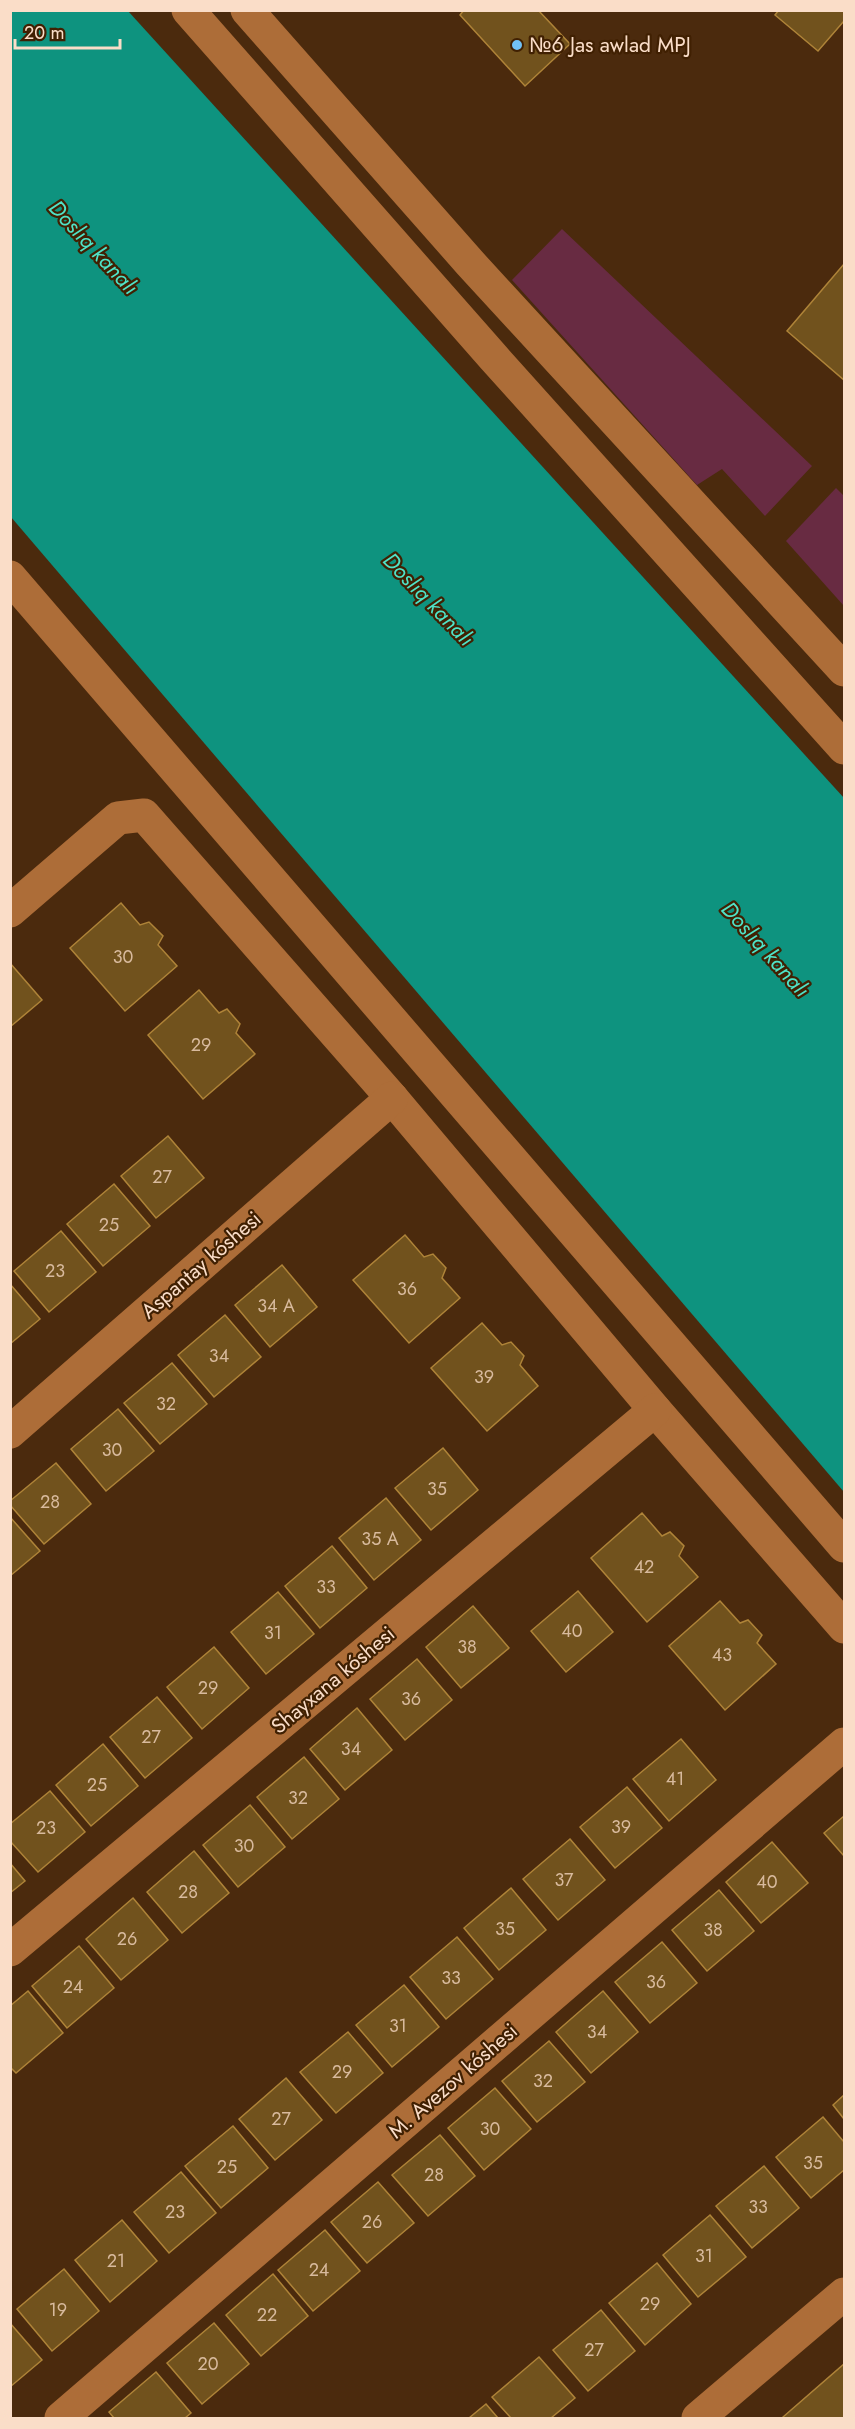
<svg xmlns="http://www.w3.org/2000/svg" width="855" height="2429" font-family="Jost,sans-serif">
<rect width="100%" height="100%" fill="#4b2a0d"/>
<g fill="#682b42">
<polygon points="562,229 812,466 765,516 722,469 697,485 512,280"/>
<polygon points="836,488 844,496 844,606 786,541"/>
</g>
<polygon fill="#0e937f" points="10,11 128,11 844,798 844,1492 11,517"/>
<g fill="#71521d" stroke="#ae8338" stroke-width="1.5">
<polygon points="464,10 538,10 570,44 525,86 460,15"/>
<polygon points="779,10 844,10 844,21 818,51 775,15"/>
<polygon points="844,264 844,380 787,331"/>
<polygon points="121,903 140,925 149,922 163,936 158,945 177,966 125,1011 70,948"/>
<polygon points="10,963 42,1000 10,1027"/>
<polygon points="199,990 219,1013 227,1009 240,1024 236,1033 255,1054 203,1099 148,1035"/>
<polygon points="168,1136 204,1178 156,1218 121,1176"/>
<polygon points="114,1184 150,1226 103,1266 67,1224"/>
<polygon points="61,1231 96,1272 49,1312 14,1271"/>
<polygon points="405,1235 424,1257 433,1254 446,1268 442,1278 460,1298 409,1343 353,1280"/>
<polygon points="282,1265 317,1307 270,1347 235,1305"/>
<polygon points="10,1284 40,1319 10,1344"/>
<polygon points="225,1315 261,1357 214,1397 178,1355"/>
<polygon points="482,1323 502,1345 511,1342 524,1356 520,1365 538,1386 487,1431 431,1368"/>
<polygon points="172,1363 207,1404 160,1444 124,1403"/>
<polygon points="118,1409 154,1451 106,1491 71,1449"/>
<polygon points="443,1448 478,1490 431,1530 395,1488"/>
<polygon points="56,1463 91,1504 44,1544 10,1505 10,1501"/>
<polygon points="386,1498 421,1540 374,1580 339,1538"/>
<polygon points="642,1513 662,1536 670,1532 684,1546 679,1556 698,1577 647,1622 591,1558"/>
<polygon points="10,1517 40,1551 10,1576"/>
<polygon points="332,1546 367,1588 320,1628 285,1586"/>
<polygon points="578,1591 613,1632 566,1672 531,1631"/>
<polygon points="278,1592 314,1634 266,1674 231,1632"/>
<polygon points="720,1601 740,1623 748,1620 762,1635 757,1643 776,1664 725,1710 669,1646"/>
<polygon points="473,1606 509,1648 461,1688 426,1647"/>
<polygon points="214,1647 249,1688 202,1729 167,1687"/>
<polygon points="417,1659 452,1700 405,1740 370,1699"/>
<polygon points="157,1697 192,1738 145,1778 110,1737"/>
<polygon points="357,1708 392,1750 345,1790 310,1749"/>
<polygon points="681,1739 716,1780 669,1821 633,1779"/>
<polygon points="103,1744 138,1786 91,1826 56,1785"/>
<polygon points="304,1757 339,1799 292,1839 257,1797"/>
<polygon points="627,1787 662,1828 615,1868 580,1827"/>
<polygon points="50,1791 85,1832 38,1872 10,1841 10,1824"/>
<polygon points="250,1805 285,1847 238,1887 203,1845"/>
<polygon points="844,1816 844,1856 824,1833"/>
<polygon points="570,1839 605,1880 558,1920 523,1879"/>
<polygon points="772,1842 808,1883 761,1923 726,1882"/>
<polygon points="194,1851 229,1893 182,1933 147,1892"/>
<polygon points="10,1863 25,1881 10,1893"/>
<polygon points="511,1888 546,1930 499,1970 464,1928"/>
<polygon points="719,1890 754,1931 707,1971 672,1930"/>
<polygon points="133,1898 168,1940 121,1980 86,1939"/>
<polygon points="457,1937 493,1979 446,2019 410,1977"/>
<polygon points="662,1942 697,1983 650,2023 615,1982"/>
<polygon points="79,1946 114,1988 67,2028 32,1986"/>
<polygon points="404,1985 439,2027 392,2067 356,2025"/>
<polygon points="28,1991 63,2033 16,2073 10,2067 10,2006"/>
<polygon points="603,1991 638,2032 591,2073 556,2032"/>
<polygon points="348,2032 383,2073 336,2113 300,2072"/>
<polygon points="549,2041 585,2082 537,2122 502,2081"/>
<polygon points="286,2078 322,2120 275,2160 239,2119"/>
<polygon points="495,2088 531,2129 484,2170 448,2128"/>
<polygon points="844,2095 844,2119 833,2105"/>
<polygon points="823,2117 844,2142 844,2170 811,2198 776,2157"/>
<polygon points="233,2126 268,2168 221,2208 185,2166"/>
<polygon points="440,2135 475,2176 428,2216 392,2175"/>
<polygon points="764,2166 799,2208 752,2248 716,2206"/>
<polygon points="181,2172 216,2213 169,2253 134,2212"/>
<polygon points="378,2182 414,2223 367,2263 331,2222"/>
<polygon points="710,2215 746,2257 698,2297 663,2255"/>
<polygon points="122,2220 157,2261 110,2302 75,2260"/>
<polygon points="325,2230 360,2271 313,2311 278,2270"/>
<polygon points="657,2263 691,2304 645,2345 609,2303"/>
<polygon points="64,2269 99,2311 52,2351 17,2309"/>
<polygon points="273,2274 308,2316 261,2356 226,2315"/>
<polygon points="601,2310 635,2351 588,2391 553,2350"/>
<polygon points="10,2323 42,2360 10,2387"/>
<polygon points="214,2323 249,2364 202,2404 167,2363"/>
<polygon points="539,2357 575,2398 551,2418 511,2418 492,2397"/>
<polygon points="844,2364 844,2418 785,2418 783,2417"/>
<polygon points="156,2372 191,2413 185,2418 114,2418 109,2412"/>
<polygon points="486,2404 498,2418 469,2418"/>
</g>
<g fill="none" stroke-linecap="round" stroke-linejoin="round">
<g stroke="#ad6d38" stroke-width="33">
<polyline points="188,10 494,358 844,748"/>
<polyline points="247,10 470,263 844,670"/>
<polyline points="10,577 844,1546"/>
<polyline points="10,911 118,818 144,815 392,1098 655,1410 844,1627"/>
<polyline points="10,1432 392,1098"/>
<polyline points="10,1950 655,1410"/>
<polyline points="61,2418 844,1744"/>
<polyline points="698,2418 844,2294"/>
</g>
</g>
<circle fill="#71c1f5" stroke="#402002" stroke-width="2" cx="517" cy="45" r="6"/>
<g text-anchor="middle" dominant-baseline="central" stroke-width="4.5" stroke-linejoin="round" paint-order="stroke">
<g font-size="18" fill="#d8ba9d">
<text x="123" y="957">30</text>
<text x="201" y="1045">29</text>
<text x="162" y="1177">27</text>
<text x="109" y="1225">25</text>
<text x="55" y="1271">23</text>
<text x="407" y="1289">36</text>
<text x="276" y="1306">34 А</text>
<text x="219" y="1356">34</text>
<text x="484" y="1377">39</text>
<text x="166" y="1404">32</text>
<text x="112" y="1450">30</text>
<text x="437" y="1489">35</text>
<text x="50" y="1502">28</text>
<text x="380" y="1539">35 А</text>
<text x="644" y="1567">42</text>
<text x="326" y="1587">33</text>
<text x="572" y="1631">40</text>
<text x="273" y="1633">31</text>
<text x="467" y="1647">38</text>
<text x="722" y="1655">43</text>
<text x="208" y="1688">29</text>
<text x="411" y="1699">36</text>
<text x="151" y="1737">27</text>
<text x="351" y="1749">34</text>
<text x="675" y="1779">41</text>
<text x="97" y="1785">25</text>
<text x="298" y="1798">32</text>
<text x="621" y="1827">39</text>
<text x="46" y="1828">23</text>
<text x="244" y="1846">30</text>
<text x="564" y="1880">37</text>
<text x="767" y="1882">40</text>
<text x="188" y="1892">28</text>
<text x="505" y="1929">35</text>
<text x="713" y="1930">38</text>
<text x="127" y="1939">26</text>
<text x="451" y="1978">33</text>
<text x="656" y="1982">36</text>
<text x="73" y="1987">24</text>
<text x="398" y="2026">31</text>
<text x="597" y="2032">34</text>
<text x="342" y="2072">29</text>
<text x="543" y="2081">32</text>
<text x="281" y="2119">27</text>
<text x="490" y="2129">30</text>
<text x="813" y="2163">35</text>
<text x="227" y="2167">25</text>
<text x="434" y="2175">28</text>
<text x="758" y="2207">33</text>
<text x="175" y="2212">23</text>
<text x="372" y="2222">26</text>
<text x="704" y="2256">31</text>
<text x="116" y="2261">21</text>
<text x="319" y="2270">24</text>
<text x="650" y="2304">29</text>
<text x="58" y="2310">19</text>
<text x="267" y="2315">22</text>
<text x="594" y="2350">27</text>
<text x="208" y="2364">20</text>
</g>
<g font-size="21" fill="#faddc8" stroke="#402002" text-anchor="start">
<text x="529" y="45">№6 Jas awlad MPJ</text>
</g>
<g font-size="21" fill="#faddc8" stroke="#402002">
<text transform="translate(201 1265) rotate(-41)">Aspantay kóshesi</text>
<text transform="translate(333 1680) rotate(-40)">Shayxana kóshesi</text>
<text transform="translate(453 2081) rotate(-41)">M. Avezov kóshesi</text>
</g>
<g font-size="22" font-style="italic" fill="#4fe3c8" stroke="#402002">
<text transform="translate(94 247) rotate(47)">Doslıq kanalı</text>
<text transform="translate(429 599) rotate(46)">Doslıq kanalı</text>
<text transform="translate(766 949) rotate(48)">Doslıq kanalı</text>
</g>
</g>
<rect width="855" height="2429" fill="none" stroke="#faddc8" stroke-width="24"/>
<path d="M15 39v9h105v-9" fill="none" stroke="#faddc8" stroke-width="3"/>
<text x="24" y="39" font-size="18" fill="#faddc8" stroke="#402002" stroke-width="4.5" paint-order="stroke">20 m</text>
</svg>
